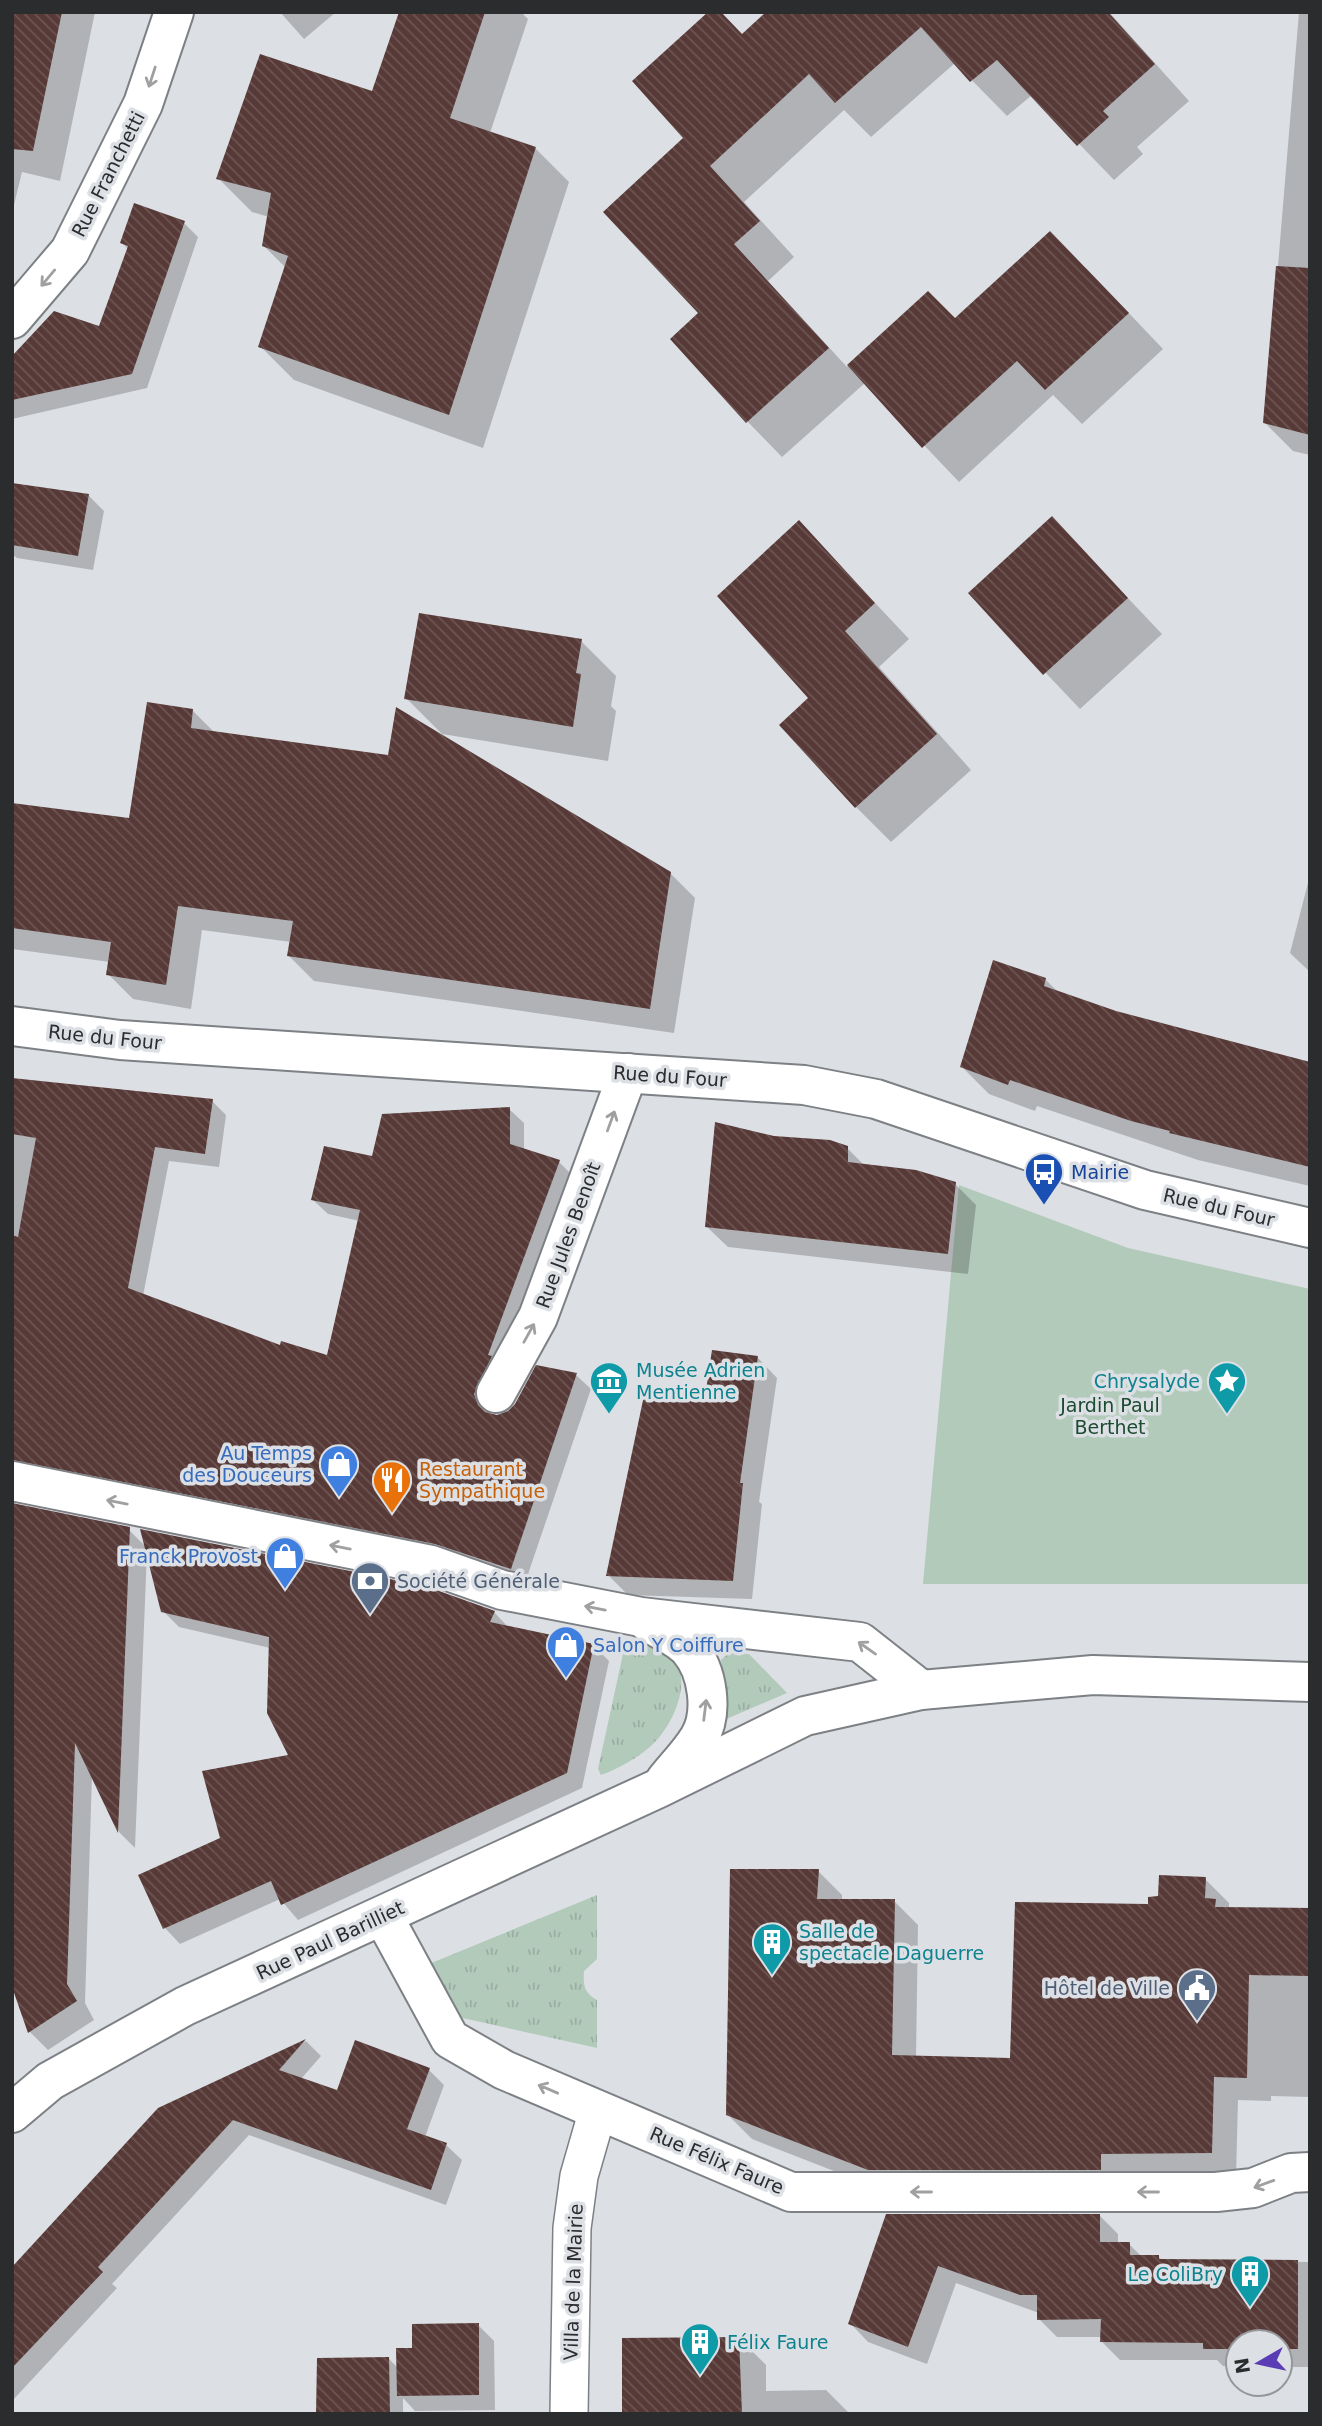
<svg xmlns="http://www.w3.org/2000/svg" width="1322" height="2426" font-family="'DejaVu Sans',sans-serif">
<defs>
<pattern id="grass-tufts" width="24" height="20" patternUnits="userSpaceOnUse" patternTransform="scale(1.75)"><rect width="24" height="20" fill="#b2caba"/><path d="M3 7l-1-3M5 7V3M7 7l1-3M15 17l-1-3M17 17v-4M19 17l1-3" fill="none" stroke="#99aea0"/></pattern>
<pattern id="building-back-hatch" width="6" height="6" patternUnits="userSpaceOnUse" patternTransform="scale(1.75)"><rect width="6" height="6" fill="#573a37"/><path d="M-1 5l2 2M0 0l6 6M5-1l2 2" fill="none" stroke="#6c5552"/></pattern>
</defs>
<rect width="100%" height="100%" fill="#dcdfe4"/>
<g fill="url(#grass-tufts)">
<path d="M626,1640C636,1642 648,1643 658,1647C701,1665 676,1723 652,1745C639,1757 618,1769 601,1775L598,1769Z"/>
<polygon points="728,1653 749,1654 787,1693 724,1720 725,1685 721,1660"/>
<path d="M597,1895V1959L584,1971C583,1985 584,1993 597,2000V2048L413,2007L412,1971Z"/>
</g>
<polygon fill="#b2caba" points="959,1185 1128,1248 1310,1289 1310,1584 923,1584"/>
<g fill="#0003">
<polygon points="12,12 95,12 60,181 22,172 12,213"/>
<polygon points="280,12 336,12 304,39"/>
<polygon points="401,12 521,12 528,19 490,133 535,148 569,182 483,448 294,380 260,346 286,268 264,246 269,217 252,212 218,178 373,93"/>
<polygon points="769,12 1109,12 1189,101 1137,147 1143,154 1114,180 1032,95 1007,116 955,63 871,137 844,110 744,202 794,257 768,281 847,367 928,293 955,320 1086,268 1163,349 1082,424 1053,395 959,482 865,383 782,457 747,421 700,313 686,138 743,36"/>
<polygon points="1299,12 1310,12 1310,455 1293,451 1265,423"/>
<polygon points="184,223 198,237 147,388 12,419 12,359 100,329 129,250 122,243"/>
<polygon points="12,484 88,495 104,511 93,570 17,558 12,554"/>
<polygon points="1052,518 1162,634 1080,709 970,593"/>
<polygon points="799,522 909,639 879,667 971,770 891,842 856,807 811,698"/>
<polygon points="581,641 616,676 611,706 616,711 608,761 442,734 406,698"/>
<polygon points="192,710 215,733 670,873 695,898 674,1033 314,981 289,956 291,942 202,930 191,1009 133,999 108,974 110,962 12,949 12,804 131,820"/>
<polygon points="1310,875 1310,972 1290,953"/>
<polygon points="1045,979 1060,994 1116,1013 1310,1062 1310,1186 1198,1160 1037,1106 1035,1111 989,1094 962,1067"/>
<polygon points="12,1079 212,1101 226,1115 219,1167 169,1161 143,1296 281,1348 328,1357 360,1221 328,1214 313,1200 373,1158 509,1109 524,1123 524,1151 559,1162 573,1176 488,1408 490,1415 497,1417 509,1413 576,1375 591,1389 525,1583 289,1525 276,1511 12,1446"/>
<polygon points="774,1138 847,1148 865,1166 955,1184 976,1205 968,1274 728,1247 707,1227"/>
<polygon points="758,1358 777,1378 759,1502 762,1504 752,1599 628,1595 608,1575 707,1399"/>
<polygon points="129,1530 146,1547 494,1612 509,1628 593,1645 609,1661 582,1788 298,1920 280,1899 180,1944 165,1928 140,1876 222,1839 291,1757 270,1648 179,1627 163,1611 147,1552 135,1848 119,1832 92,1774 85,2003 94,2020 48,2050 30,2032 12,1982"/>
<polygon points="818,1871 842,1895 842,1901 894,1901 918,1925 916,2057 1012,2060 1149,1906 1205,1879 1229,1903 1229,1909 1310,1910 1310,2097 1271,2096 1271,2101 1238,2100 1236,2177 893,2194 752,2139 728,2115"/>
<polygon points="306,2041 321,2056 301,2079 338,2092 429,2070 444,2085 425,2137 446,2145 462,2160 446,2205 249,2135 112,2284 117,2288 12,2401 12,2269 160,2109"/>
<polygon points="887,2216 1100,2216 1118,2234 1118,2244 1129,2244 1142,2257 1159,2257 1162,2261 1310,2262 1310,2367 1280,2367 1280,2342 1238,2342 1238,2367 1223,2366 1217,2360 1120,2360 1102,2342 1102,2337 1057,2337 1039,2319 1039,2313 956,2283 927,2364 868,2342 850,2323"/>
<polygon points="478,2325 494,2341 495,2410 415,2411 403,2398 403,2414 318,2414 389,2359 399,2369 413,2350"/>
<polygon points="739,2338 766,2365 766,2391 826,2390 850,2414 624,2414"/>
</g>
<g fill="url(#building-back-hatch)">
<polygon points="12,12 62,12 33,151 12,149"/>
<polygon points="399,12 485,12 450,118 536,147 449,415 258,347 288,256 262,246 271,193 216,179 260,54 372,91"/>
<polygon points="708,12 721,12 742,34 766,12 1108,12 1155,64 1103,111 1109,117 1077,146 997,60 970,82 921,27 835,103 809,74 710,166 760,221 734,244 829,348 746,423 670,339 698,313 603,212 683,138 632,81"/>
<polygon points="134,203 185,221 132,374 12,400 12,356 54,311 99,326 128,246 120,243"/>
<polygon points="1050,231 1129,313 1045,390 1017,361 922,448 847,365 928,291 955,318"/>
<polygon points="1276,266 1310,268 1310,435 1263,423"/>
<polygon points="12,483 89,494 78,556 12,545"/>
<polygon points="1052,516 1128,598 1043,675 968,593"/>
<polygon points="799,520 875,603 845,631 937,734 855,808 779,725 808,698 717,596"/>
<polygon points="419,613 582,639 576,673 581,674 573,727 404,699"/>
<polygon points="147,702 193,709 191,728 388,755 396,707 671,872 650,1009 287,956 293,921 178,906 166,985 106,975 111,942 12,928 12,803 129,818"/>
<polygon points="993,960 1046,978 1044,986 1116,1011 1310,1062 1310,1167 1169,1133 1170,1131 1131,1121 1010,1080 1008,1085 960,1067"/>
<polygon points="12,1078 213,1099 205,1154 155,1147 128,1288 280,1345 281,1341 327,1355 360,1210 311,1200 324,1146 372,1156 382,1114 510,1107 510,1144 560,1160 488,1355 492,1356 474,1394 478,1405 485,1412 497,1415 508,1411 515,1404 536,1365 577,1373 511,1569 435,1544 12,1460 12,1235 18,1237 36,1138 12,1134"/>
<polygon points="715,1122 774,1136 830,1140 848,1146 848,1162 916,1170 956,1182 948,1254 705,1227"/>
<polygon points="712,1350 758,1356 740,1483 743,1483 733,1581 606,1576 646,1386 705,1397"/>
<polygon points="12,1503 130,1527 118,1833 75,1743 67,1984 77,2001 28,2033 12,1987"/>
<polygon points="140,1529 425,1586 495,1611 490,1622 594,1644 567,1773 281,1905 271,1881 163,1929 138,1875 220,1838 202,1771 288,1755 267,1713 269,1637 161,1612"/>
<polygon points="730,1869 819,1869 817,1899 895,1899 892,2055 1010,2058 1015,1902 1148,1904 1148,1897 1158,1896 1159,1875 1206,1877 1205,1898 1216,1899 1215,1907 1310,1908 1310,1976 1249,1975 1247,2078 1214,2077 1212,2153 1101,2154 1101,2170 868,2170 726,2115"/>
<polygon points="306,2039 279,2070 337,2090 355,2040 430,2068 407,2129 447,2143 431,2190 233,2120 98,2267 103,2272 12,2368 12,2267 158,2108"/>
<polygon points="886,2214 1100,2214 1100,2242 1130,2242 1130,2255 1159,2255 1159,2259 1298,2260 1298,2349 1280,2349 1280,2342 1238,2342 1238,2349 1203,2349 1203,2343 1100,2342 1101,2319 1037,2320 1037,2295 1020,2295 938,2266 908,2347 848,2324"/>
<polygon points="479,2323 479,2395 397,2396 396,2348 412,2348 412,2324"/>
<polygon points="739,2337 742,2414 622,2414 622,2338"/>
<polygon points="389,2357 390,2414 316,2414 317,2358"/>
</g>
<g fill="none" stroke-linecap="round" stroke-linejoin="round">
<g stroke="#7d8084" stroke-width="40">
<polyline id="pedestrian" points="569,2414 572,2228 579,2176 598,2110"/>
</g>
<g stroke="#7d8084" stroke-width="42">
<g id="minor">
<polyline points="12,319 70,251 143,104 174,12"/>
<polyline points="496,1393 538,1317 628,1073"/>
<polyline points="12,1481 431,1565 502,1590 641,1617 860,1642 921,1690"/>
<path d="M648,1622C661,1630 679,1638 689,1649C708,1671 714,1713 699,1738C690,1753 676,1767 665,1781"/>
<polyline points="383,1916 450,2039 504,2070 791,2192 1216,2192 1253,2188 1291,2173 1310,2172"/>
<polyline points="12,2113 50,2081 185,2006 659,1788 805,1716 921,1690 1093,1675 1310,1682"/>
</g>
</g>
<g stroke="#7d8084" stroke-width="42">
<polyline id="secondary" points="12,1026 120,1040 804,1085 876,1099 1145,1190 1310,1228"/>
</g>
<use href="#pedestrian" stroke="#fff" stroke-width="37"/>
<use href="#minor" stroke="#fff" stroke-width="38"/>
<use href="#secondary" stroke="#fff" stroke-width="38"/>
</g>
<defs><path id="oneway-shaft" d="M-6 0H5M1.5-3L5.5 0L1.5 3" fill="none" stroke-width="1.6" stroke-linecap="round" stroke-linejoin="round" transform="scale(1.75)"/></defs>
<g stroke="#a0a0a1">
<use href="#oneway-shaft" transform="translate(152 77) rotate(108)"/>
<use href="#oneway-shaft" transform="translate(48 278) rotate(130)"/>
<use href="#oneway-shaft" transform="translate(611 1121) rotate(-70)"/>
<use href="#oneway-shaft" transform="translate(529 1333) rotate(-61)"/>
<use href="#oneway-shaft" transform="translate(117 1502) rotate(-169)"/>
<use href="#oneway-shaft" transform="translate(340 1547) rotate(-169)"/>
<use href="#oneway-shaft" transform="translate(595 1608) rotate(-169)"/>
<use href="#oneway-shaft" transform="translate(867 1648) rotate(-145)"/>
<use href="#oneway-shaft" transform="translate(705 1710) rotate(-83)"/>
<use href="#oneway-shaft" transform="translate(548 2089) rotate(-157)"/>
<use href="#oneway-shaft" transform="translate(1264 2184) rotate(160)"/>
<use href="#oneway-shaft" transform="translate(921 2192) rotate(-180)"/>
<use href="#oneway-shaft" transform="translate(1148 2192) rotate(-180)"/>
</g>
<defs>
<g id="bus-pin" transform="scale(2.0125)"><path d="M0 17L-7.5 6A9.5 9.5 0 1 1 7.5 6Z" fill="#1a4fb4" stroke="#dcdfe4"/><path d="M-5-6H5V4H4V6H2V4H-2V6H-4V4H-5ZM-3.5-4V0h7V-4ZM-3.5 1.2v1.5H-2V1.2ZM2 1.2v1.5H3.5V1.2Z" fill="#fff"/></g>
<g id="museum-pin" transform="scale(2.0125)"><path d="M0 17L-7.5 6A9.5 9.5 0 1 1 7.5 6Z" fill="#0f9aa8" stroke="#dcdfe4"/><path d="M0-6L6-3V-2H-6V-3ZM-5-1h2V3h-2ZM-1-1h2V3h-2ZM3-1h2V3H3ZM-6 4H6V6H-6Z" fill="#fff"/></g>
<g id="sight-pin" transform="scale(2.0125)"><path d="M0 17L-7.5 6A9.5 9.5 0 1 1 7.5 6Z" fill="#0f9aa8" stroke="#dcdfe4"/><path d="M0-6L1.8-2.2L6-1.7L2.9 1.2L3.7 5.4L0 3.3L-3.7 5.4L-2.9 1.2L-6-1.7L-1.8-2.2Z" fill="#fff"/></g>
<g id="shop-pin" transform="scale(2.0125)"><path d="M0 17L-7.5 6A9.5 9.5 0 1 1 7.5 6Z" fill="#3f7fe0" stroke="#dcdfe4"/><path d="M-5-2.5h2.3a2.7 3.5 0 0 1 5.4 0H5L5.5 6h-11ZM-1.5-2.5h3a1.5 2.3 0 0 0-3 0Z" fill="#fff"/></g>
<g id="restaurant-pin" transform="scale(2.0125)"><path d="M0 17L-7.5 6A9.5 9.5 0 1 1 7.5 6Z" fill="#e8710a" stroke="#dcdfe4"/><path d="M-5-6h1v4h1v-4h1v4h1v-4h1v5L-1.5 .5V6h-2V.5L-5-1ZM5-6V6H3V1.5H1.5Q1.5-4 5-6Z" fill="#fff"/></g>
<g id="bank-pin" transform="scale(2.0125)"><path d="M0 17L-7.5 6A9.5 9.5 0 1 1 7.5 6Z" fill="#5c6f8a" stroke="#dcdfe4"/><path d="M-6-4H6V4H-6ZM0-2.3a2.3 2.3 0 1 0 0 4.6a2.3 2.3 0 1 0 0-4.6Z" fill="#fff"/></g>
<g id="building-pin" transform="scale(2.0125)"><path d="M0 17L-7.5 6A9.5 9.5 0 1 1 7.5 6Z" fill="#0f9aa8" stroke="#dcdfe4"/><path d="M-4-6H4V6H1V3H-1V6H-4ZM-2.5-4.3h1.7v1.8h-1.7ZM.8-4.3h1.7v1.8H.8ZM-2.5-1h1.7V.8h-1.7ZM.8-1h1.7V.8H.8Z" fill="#fff"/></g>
<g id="civic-pin" transform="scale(2.0125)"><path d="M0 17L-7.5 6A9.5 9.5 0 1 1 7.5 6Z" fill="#5c6f8a" stroke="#dcdfe4"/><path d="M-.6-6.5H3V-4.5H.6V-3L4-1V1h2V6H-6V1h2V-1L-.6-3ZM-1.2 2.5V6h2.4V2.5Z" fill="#fff"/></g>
</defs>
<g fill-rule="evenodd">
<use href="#bus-pin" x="1044" y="1172"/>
<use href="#museum-pin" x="609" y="1381"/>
<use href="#sight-pin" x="1227" y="1381"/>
<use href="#shop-pin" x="339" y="1464"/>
<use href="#restaurant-pin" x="392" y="1480"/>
<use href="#shop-pin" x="285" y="1556"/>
<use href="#bank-pin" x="370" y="1581"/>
<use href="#shop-pin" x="566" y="1645"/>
<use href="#building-pin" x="772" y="1942"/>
<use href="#civic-pin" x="1197" y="1988"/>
<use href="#building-pin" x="1250" y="2274"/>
<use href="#building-pin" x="700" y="2342"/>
</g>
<g text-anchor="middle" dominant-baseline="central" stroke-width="7" stroke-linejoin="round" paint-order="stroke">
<g font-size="19" fill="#2b2c2e" stroke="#dcdfe4">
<text transform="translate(108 174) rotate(-63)">Rue Franchetti</text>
<text transform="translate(105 1037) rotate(6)">Rue du Four</text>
<text transform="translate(670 1076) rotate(4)">Rue du Four</text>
<text transform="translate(1219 1207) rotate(13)">Rue du Four</text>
<text transform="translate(568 1235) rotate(-70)">Rue Jules Benoît</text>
<text transform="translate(330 1940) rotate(-25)">Rue Paul Barilliet</text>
<text transform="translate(717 2160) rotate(23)">Rue Félix Faure</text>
<text transform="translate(573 2282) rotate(-88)">Villa de la Mairie</text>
</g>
<g font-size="19" fill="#164399" stroke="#dcdfe4" text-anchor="start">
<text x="1071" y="1172">Mairie</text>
</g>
<g font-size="19" fill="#0d838f" stroke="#dcdfe4" text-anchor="start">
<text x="636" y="1370">Musée Adrien<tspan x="636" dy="22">Mentienne</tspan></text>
<text x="1200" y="1381" text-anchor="end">Chrysalyde</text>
<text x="799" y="1931">Salle de<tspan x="799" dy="22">spectacle Daguerre</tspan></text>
<text x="1223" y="2274" text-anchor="end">Le ColiBry</text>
<text x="727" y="2342">Félix Faure</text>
</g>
<g font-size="19" fill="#1b4c30" stroke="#dcdfe4">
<text x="1110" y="1405">Jardin Paul<tspan x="1110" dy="22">Berthet</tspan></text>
</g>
<g font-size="19" fill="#366cbe" stroke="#dcdfe4" text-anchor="end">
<text x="312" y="1453">Au Temps<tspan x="312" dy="22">des Douceurs</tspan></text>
<text x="258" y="1556">Franck Provost</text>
<text x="593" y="1645" text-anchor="start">Salon Y Coiffure</text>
</g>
<g font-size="19" fill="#c56008" stroke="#dcdfe4" text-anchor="start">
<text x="419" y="1469">Restaurant<tspan x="419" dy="22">Sympathique</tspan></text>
</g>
<g font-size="19" fill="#4e5e75" stroke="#dcdfe4" text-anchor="start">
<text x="397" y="1581">Société Générale</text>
<text x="1170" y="1988" text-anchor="end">Hôtel de Ville</text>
</g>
</g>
<rect width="1322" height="2426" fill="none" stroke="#2b2c2e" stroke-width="28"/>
<g transform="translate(1259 2363) rotate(261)"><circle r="33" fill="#dcdfe4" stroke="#95979b" stroke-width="2"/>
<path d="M0-5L12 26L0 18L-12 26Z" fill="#5a3cb4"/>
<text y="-10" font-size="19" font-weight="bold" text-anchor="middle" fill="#2b2c2e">N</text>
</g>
</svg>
